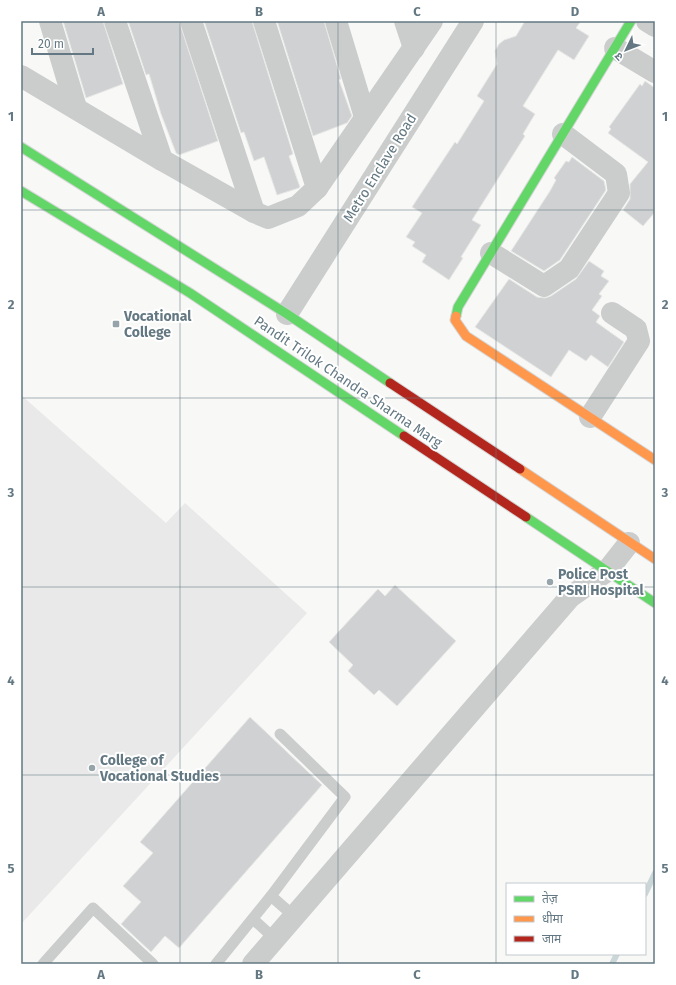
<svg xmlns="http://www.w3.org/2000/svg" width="676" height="985" font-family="'Fira Sans','Noto Sans Devanagari',sans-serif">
<rect width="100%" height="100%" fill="#f8f8f7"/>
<polygon fill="#e8e9e8" points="21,395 166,523 185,503 307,613 21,924"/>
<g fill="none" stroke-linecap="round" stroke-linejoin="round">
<g stroke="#cad6d7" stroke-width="6">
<polyline points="645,894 655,873"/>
<polyline points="612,964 617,954"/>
</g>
</g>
<g fill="#cfd1d2" stroke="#e8e8e7">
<polygon points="63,21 103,21 123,84 86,98"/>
<polygon points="128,21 179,21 218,141 179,155 176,153 161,114 149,74 146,75"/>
<polygon points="204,21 252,21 293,154 289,156 300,187 299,188 277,195 264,157 254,161 244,132 241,133"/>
<polygon points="277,21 324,21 341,79 339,80 352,116 347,123 313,136"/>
<polygon points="525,21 581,21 576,28 589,36 574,60 558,50 523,106 535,114 523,134 525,136 472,220 481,225 461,257 463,258 449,280 422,262 426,255 412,246 415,242 406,237 422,213 412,207 455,142 457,144 484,101 477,96 497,64 495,51 499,44 504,40 516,36"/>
<polygon points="645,81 655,88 655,212 643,226 623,210 630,199 630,184 648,162 608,133 611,129 609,127 640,84 642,86"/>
<polygon points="572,157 604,181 606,190 560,260 544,271 511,251 550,191 556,180 554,178 566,161 569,162"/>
<polygon points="589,261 604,271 601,276 609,281 599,294 602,296 592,310 600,316 596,322 624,342 608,367 591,355 586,361 569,350 551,377 475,327 509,279 537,297 545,298 551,296 576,279"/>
<polygon points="395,585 456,641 397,706 379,690 374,695 348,671 353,665 329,642 378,589 385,596"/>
<polygon points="250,717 322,785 179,948 165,936 151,952 121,924 141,902 123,886 153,853 140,842"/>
</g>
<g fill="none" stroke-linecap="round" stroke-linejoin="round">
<g stroke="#d4d5d5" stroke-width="11">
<g id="fast">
<polyline points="21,147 287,314 390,383"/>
<polyline points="21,191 190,293 404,436"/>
<polyline points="456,316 458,307 631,21"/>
<polyline points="526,517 655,603"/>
</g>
</g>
<g stroke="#d4d5d5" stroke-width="11">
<g id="slow">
<polyline points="456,316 455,320 466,336 655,460"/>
<polyline points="520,469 655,559"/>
</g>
</g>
<g stroke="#d4d5d5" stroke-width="11">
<g id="jam">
<polyline points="390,383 520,469"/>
<polyline points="404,436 526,517"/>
</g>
</g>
<g stroke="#cbcdcd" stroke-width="11">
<polyline points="271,896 295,917"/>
<polyline points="253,919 275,939"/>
<polyline points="43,964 93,908 153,964"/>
<polyline points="216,964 271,896 345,797 280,734"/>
</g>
<g stroke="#cbcdcd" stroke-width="22">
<polyline points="50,21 76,108"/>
<polyline points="115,21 162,160"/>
<polyline points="191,21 254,212"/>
<polyline points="336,21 365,117"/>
<polyline points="405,21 414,48"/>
<polyline points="647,21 655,26"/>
<polyline points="615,48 655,72"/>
<polyline points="21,76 162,160 254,212 268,218 298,206 317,188 264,21"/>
<polyline points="317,188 432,21"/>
<polyline points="491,253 544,286 569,269 619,193 616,174 563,134"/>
<polyline points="287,314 473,21"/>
<polyline points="590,417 639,341 636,329 612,313"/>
<polyline points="253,964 570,597 607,571 629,543"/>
</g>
<use href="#fast" stroke="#63d668" stroke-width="9"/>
<use href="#slow" stroke="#ff974d" stroke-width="9"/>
<use href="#jam" stroke="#b3261e" stroke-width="9"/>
</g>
<path fill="none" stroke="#637882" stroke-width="1" stroke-opacity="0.55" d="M180,21V964M338,21V964M496,21V964M21,210H655M21,398H655M21,587H655M21,775H655"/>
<g fill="#97a5ab" stroke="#fff" stroke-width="1.5">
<rect x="112" y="320" width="8" height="8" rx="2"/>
<circle cx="550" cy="582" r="4"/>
<circle cx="92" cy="768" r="4"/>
</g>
<g text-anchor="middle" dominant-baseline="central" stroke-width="4" stroke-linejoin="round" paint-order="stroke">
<g font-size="14" fill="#637882" stroke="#fff">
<text transform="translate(380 168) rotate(-58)">Metro Enclave Road</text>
<text transform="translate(348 382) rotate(34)">Pandit Trilok Chandra Sharma Marg</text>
</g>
<g font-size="14" font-weight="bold" fill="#637882" stroke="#fff" text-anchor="start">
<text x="124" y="316">Vocational<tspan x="124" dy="16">College</tspan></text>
<text x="558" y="574">Police Post<tspan x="558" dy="16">PSRI Hospital</tspan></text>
<text x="100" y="760">College of<tspan x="100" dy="16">Vocational Studies</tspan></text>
</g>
</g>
<rect width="676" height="985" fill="none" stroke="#ffffff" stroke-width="44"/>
<rect x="506" y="883" width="140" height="72" fill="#ffffff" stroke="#c1c9cd"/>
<rect x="514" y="896" width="20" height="6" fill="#63d668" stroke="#c1c9cd"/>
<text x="542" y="903" font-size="12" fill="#637882">तेज़</text>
<rect x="514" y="916" width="20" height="6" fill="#ff974d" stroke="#c1c9cd"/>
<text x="542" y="923" font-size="12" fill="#637882">धीमा</text>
<rect x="514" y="936" width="20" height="6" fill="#b3261e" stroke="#c1c9cd"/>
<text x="542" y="943" font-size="12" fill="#637882">जाम</text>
<g transform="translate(626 50) rotate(227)" stroke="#ffffff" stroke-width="3" paint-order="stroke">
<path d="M0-3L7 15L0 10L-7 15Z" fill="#637882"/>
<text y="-6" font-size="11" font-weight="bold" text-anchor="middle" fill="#637882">उ</text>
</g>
<path d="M32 48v6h61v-6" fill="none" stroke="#637882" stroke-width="2"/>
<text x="38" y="48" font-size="12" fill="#637882" stroke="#ffffff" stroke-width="3" paint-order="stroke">20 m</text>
<rect x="22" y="22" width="632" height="941" fill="none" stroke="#637882" stroke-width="1.5"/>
<g font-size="13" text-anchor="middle" font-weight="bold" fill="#637882">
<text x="101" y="16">A</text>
<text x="259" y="16">B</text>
<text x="417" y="16">C</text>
<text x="575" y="16">D</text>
<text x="11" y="121">1</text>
<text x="665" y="121">1</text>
<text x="11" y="309">2</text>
<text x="665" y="309">2</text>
<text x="11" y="497">3</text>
<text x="665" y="497">3</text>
<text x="11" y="685">4</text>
<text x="665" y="685">4</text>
<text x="11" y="873">5</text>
<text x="665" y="873">5</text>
<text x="101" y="979">A</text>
<text x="259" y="979">B</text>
<text x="417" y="979">C</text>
<text x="575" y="979">D</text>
</g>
</svg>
